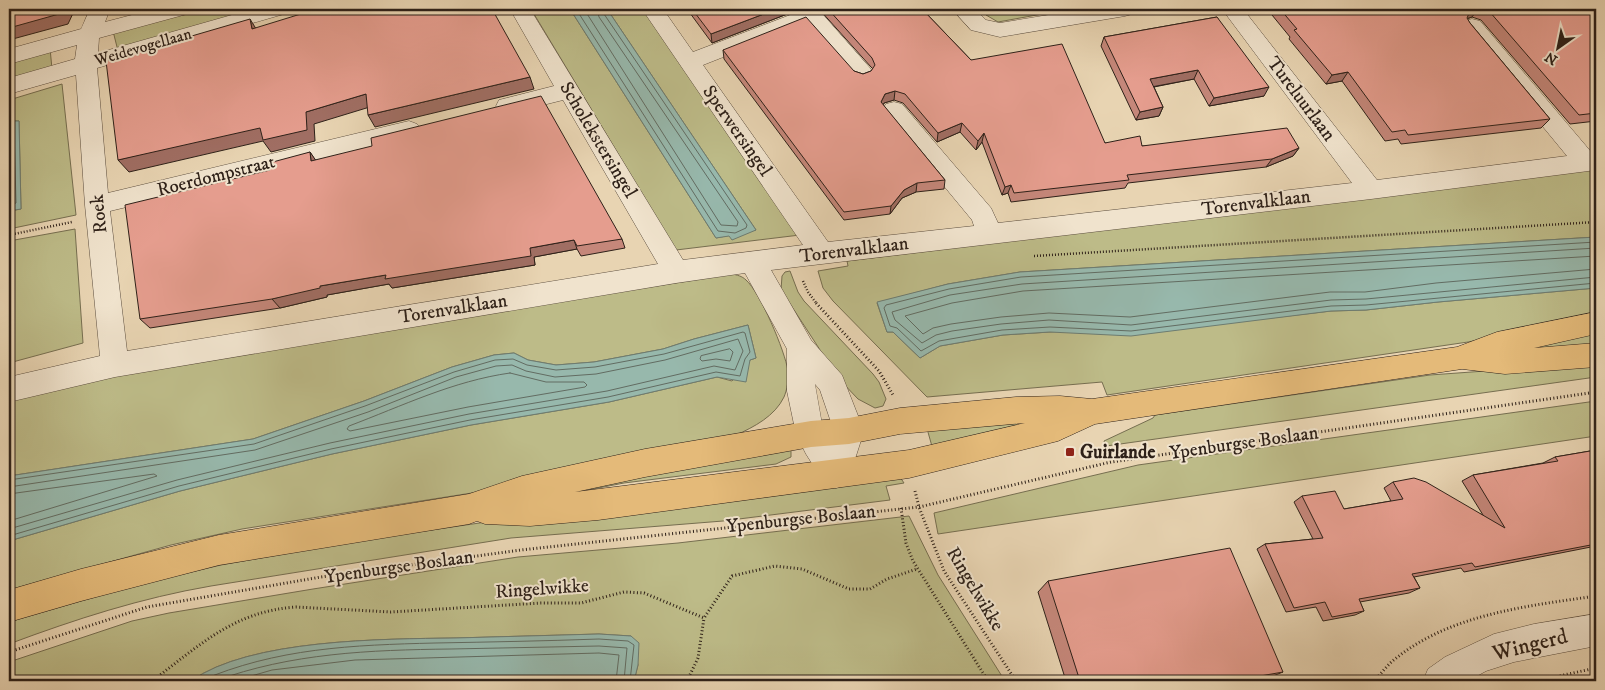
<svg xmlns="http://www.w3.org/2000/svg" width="1605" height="690" font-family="'IM FELL DW Pica',serif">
<rect width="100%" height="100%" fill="#e8d4b2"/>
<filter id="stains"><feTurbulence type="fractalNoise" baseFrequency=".004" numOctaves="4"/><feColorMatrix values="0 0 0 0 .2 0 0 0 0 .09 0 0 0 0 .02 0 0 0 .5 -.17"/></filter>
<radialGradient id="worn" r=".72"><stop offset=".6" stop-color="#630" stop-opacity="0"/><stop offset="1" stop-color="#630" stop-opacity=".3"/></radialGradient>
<g fill="#bdbb88" stroke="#766e50">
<polygon points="192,9 260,10 118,51 113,31"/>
<polygon points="531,9 570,9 716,238 756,230 607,9 645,9 798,226 800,235 676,250"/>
<polygon points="1024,9 1070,9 998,22 986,15"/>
<polygon points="50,48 52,69 9,82 9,60"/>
<polygon points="62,84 76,215 9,229 9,211 21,209 19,121 9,121 9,100"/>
<polygon points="1596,169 1596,237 1020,272 948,284 877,303 887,332 893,332 920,358 940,346 1003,335 1271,318 1331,311 1366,310 1438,302 1596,288 1596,316 1468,342 1107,395 1102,382 927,397 833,301 823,288 818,271 848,266 847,261"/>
<polygon points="75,229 83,343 9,363 9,241"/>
<polygon points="790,271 798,292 804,301 873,374 879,382 886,399 883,406 875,408 858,399 839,379 781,290 782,276 785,272"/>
<path d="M732,274C737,275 742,276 746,280C760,292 785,351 788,371C789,379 787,390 784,397C775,416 754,427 736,435L510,487L242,529L171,545L9,590V541L180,491L332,454L471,425L609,402L717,377L732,381L750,360L756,358L748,325L694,339L663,349L594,362L556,365L528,360L514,353L494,355L452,367L364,401L253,439L9,476V397L194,359Z"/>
<polygon points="1596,331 1596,350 1574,352 1492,351"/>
<polygon points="1596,363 1596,377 1106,446 1104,441 1153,418 1155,415 1430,375"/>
<polygon points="1596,401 1596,436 938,534 934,513 1138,465"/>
<polygon points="1070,412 933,450 926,425"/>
<polygon points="791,450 791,457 776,464 624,483 516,504 673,464"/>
<path d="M900,477L904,483L886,486L890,500L723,521L511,538L211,586C141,598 76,619 9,644V622L136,585L221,565L363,540L500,520Z"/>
<path d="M909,516L938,575L1005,681H634L638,665L631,636L599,634C551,635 503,637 455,638C384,639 249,639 191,681H9V662L132,621L169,613L313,589L518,557L678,543Z"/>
</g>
<g fill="#97b8ac" stroke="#6d7c71">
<polygon points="570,9 607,9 756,230 732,240 729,236 716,238"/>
<polygon points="9,121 19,121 21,209 9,211"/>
<polygon points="1596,237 1596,288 1438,302 1366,310 1331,311 1131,336 1050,332 1003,335 940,346 920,358 893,332 887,332 877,302 948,284 1020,272"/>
<polygon points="748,325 756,358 750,360 746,382 717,377 609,402 471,425 332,454 180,491 9,541 9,476 253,439 364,401 452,367 494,355 514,353 528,360 556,365 594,362 663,349 694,339"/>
<path d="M599,634L631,636L639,643L638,665L634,681H191C249,639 384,639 455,638C503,637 551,635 599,634Z"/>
</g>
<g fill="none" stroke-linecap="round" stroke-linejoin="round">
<g stroke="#626c62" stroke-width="1">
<polyline points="576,9 718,231 735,233 746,228 747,225 604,14 603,9"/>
<polyline points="584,9 721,225 737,226 738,222 599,17 597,9"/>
<polyline points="9,126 14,128 16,203 9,206"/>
<polyline points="1596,242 1021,277 949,289 886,305 884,308 890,326 897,328 921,351 939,341 1002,330 1050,327 1131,331 1331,306 1366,305 1596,283"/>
<polyline points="1596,248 1022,284 950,295 892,312 895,320 922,343 936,335 952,331 1001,324 1049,320 1131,325 1331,300 1366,299 1596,277"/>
<polyline points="1596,256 1023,291 952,303 905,316 923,334 933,328 951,324 1001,317 1049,313 1130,317 1330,292 1365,292 1436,283 1596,269"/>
<polygon points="730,349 733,352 730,361 716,359 702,361 700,359 701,356"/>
<path d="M510,373L546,382H584L587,385L585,387L468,407L350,431L347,429L349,426C402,406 453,381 510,373Z"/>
<polyline points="9,480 254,444 365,406 454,372 495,360 513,359 527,365 556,370 595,367 664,354 743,332 745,333 750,352 745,359 740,376 716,372 608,397 470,420 331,449 179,486 9,536"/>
<polyline points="9,487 255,450 368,412 456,377 496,366 512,365 526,371 555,377 596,374 665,360 738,339 743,351 735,370 714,366 607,391 469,414 330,443 177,480 9,529"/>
<polyline points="9,494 154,474 157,476 9,521"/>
<path d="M200,681C276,648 353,645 435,643C490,642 544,641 599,639L628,641L634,645L630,681"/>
<path d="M215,681C291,653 370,650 451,649C500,648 550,647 599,646L627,648L624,681"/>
<polyline points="234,681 272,670 355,660 599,653 619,655 616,681"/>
</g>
<g stroke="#5c4e3f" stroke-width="1">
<g id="minor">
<path d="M90,9H110L105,22L155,9H191L187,14L99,38L98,53L253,9H288L284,14L97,68L108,193L409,121L417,124L421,130L417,136L409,139L110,211L127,351L658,264L563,100L507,114L499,112L496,106L499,100L554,86L510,9H530L683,260L803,245L642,9H663L693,52L798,12L796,9H818L870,68L873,73L870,78L862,81L854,78L807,24L703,65L828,242L974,226L972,220L886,116L882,110L886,104L894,102L902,104L991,208L998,223L1352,183L1222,9H1243L1377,180L1567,156L1464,31L1461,26L1464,21L1472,19L1480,21L1592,153L1596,152V170L1371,199L771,270L811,340L842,375L864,431L847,484L836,488L825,484L806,454L796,434L787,391V349L745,273L676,283L115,377L9,402V377L100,356L85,205L76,75L9,94V78L75,59L77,45L9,64V49L81,29ZM815,384L820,390L834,431L831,442L822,424Z"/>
<polygon points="952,9 975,9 986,20 1000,23 1085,9 1136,9 1132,14 1125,16 1000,37 971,30"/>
<polygon points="1596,614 1596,646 1514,662 1486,671 1468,681 1423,681 1428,669 1445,657 1494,634 1534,624"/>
</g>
</g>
<g stroke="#2e2119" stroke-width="1">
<path id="major" d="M1596,312V334L1534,348L1596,343V367L1505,374L1462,369L1095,424L1058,441L909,478L598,520L530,526L485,524L477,521L469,524L219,565L81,601L9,622V590L81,569L219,535L469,494L522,476L645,449L811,421L849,418L900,408L1016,397L1060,396L1092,399L1457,347L1497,332ZM1025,423L909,450L575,492L645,477L811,447L849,444L900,434Z"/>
</g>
<g stroke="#2e2119" stroke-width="2.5" stroke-dasharray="1 2" stroke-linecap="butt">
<polyline points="9,235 72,222"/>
<polyline points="1034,256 1596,222"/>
<polyline points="803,281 808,292 817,304"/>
</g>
<g stroke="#2e2119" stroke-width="3" stroke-dasharray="1 2.5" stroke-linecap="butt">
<polyline points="816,303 879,371 893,395"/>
<polyline points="915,491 919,507 944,571 1016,681"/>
<polyline points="901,508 906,543 913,561 988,681"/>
<polyline points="9,652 147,607 321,577 521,550 919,507 1111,462 1596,392"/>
<path d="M152,681C199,646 234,611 296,607L391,612L541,603H581L624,592L644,593L704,618L732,576L775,566L802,569L849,589H870L887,579L917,569"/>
<polyline points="687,681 698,658 704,618"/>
<path d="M1374,681C1381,674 1387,665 1395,659C1451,614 1527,606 1596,596"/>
<polyline points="1536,681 1596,668"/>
</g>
<use href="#minor" fill="#f0e3cd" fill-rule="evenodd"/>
<use href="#major" fill="#e4ba79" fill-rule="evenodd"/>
</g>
<g fill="#c5877a" stroke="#2e2119">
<polygon points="687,9 796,9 795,11 712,43"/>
<polygon points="819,9 922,9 971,60 1105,143 1142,146 1299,148 1293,156 1266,167 1128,183 1125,188 1011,202 1008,193 1002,195 982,142 976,150 960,132 937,142 903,103 894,100 884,103 883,105 945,180 944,189 916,192 902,198 890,214 844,220 724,59 723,50 854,71 863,74 871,71 873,69 871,67"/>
<polygon points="1276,9 1596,9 1596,121 1570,124 1481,20 1472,17 1467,19 1470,23 1550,119 1541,128 1401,144 1398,139 1385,141 1342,81 1326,84 1289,39 1290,37 1272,15"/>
<polygon points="1217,17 1264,96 1209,106 1194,79 1154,87 1163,107 1159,116 1136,120 1101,46 1104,37"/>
<polygon points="310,152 315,160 622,239 625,248 581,256 577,249 534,257 535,265 392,288 389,284 327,295 327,297 280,308 150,328 140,319 270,170"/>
<polygon points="1596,450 1596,546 1464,572 1461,568 1414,577 1420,588 1409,593 1360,602 1364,611 1355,615 1323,621 1316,607 1286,612 1257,549 1265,544 1313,539 1294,502 1302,496 1344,509 1391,501 1384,488 1393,482 1483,515 1462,481 1473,475 1543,463 1555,457"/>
<polygon points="1048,581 1283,672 1263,680 1255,681 1066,681 1038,592"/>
</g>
<g fill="#a06e63" stroke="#2e2119">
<polygon points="62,9 75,9 68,24 9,40 9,28"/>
<polygon points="777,9 796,9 795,11 712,43 711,34"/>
<polygon points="1476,9 1478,9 1472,17 1462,20 1470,11"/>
<polygon points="250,19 258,32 252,29"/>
<polygon points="1198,70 1194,79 1146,88 1150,79"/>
<polygon points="1348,72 1342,81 1326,84 1332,75"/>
<polygon points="530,77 534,89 375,127 368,115"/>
<polygon points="1269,87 1264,96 1209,106 1214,98"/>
<polygon points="895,91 894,100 884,103 880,111 881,102 885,94"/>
<polygon points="366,94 373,106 314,124 315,141 271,152 263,141 129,172 118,160 306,112"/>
<polygon points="1163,107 1159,116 1136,120 1140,112"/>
<polygon points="962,123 960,132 937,142 938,133"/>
<polygon points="984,133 982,142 976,150 978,141"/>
<polygon points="1299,148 1293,156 1266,167 1272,159"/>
<polygon points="310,152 317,162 311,161"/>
<polygon points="917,183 916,192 902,198 890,214 891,206 904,190"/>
<polygon points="1011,185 1008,193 1002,195 1005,187"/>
<polygon points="574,240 577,249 534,257 535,265 392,288 389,284 327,295 327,297 280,308 272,299 320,286 386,275 530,248"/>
</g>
<g fill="#e59d8e" stroke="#2e2119">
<polygon points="9,9 62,9 59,14 9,28"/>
<polygon points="317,9 492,9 530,77 368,115 366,94 306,112 307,130 263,140 260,128 118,160 106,61 250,19 252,29"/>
<polygon points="692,9 777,9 711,34"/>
<polygon points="828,9 922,9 971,60 1062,44 1105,143 1140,136 1142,146 1287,128 1299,148 1272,159 1127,175 1129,180 1014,193 1011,185 1005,187 984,133 978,141 962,123 938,133 905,94 895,91 885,94 881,102 945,180 917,183 904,190 891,206 844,212 723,50 806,17 854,71 863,74 871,71 875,65 872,58"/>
<polygon points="1280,9 1476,9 1470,11 1467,18 1470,23 1550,119 1408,135 1405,130 1392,132 1348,72 1332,75 1294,30 1297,29"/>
<polygon points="1482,9 1596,9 1596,113 1579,115 1489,11"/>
<polygon points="1217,17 1269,87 1214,98 1198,70 1150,79 1163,107 1140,112 1104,37"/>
<polygon points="541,96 622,239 577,246 574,240 530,248 531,256 385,279 386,275 320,286 320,288 272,299 140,319 125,205 270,170 269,163 310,152 311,161 372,146 371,138"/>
<polygon points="1596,450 1596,544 1475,567 1472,563 1412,574 1420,588 1359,599 1364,611 1332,617 1325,602 1294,608 1265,544 1323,538 1302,496 1335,491 1344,509 1403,499 1393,482 1414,478 1426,482 1505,528 1473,475 1558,461 1555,457"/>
<polygon points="1230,548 1283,672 1232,681 1080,681 1048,581"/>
</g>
<rect fill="#8f2418" stroke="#f0e3cd" stroke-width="2" x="1065" y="447" width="10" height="10" rx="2.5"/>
<g text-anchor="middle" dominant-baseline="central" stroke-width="4" stroke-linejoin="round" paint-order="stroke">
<g font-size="16" fill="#2e2119" stroke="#f0e3cd">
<text transform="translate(143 47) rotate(-16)">Weidevogellaan</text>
</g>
<g font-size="19" fill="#2e2119" stroke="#f0e3cd">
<text transform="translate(1301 99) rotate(53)">Tureluurlaan</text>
<text transform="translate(737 131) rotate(55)">Sperwersingel</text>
<text transform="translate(598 140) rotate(59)">Scholekstersingel</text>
<text transform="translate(216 176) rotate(-14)">Roerdompstraat</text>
<text transform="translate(1256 203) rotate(-7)">Torenvalklaan</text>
<text transform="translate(99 214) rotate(-96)">Roek</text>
<text transform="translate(854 250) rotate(-7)">Torenvalklaan</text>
<text transform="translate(453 309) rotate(-9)">Torenvalklaan</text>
<text transform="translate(1244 443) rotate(-8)">Ypenburgse Boslaan</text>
<text transform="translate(801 519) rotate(-6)">Ypenburgse Boslaan</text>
<text transform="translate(399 567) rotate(-8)">Ypenburgse Boslaan</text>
<text transform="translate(542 589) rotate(-4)">Ringelwikke</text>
<text transform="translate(975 589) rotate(59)">Ringelwikke</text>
</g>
<g font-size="19" font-weight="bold" fill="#2e2119" stroke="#f0e3cd" text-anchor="start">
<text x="1080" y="452">Guirlande</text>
</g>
<g font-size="22" fill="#2e2119" stroke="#f0e3cd">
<text transform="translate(1530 645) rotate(-14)">Wingerd</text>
</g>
</g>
<rect width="1605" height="690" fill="none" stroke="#e8d4b2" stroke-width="30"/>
<rect x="10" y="10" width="1585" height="670" fill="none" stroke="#2e2119" stroke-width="2.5"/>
<rect x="15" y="15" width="1575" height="660" fill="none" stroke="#2e2119"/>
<g transform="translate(1558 48) rotate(213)" stroke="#f0e3cd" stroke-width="4" paint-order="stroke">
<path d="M0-4L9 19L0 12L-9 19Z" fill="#2e2119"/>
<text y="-8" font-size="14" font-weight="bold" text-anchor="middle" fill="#2e2119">N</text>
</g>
<rect width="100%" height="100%" filter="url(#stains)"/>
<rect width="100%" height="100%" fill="url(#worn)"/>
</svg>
